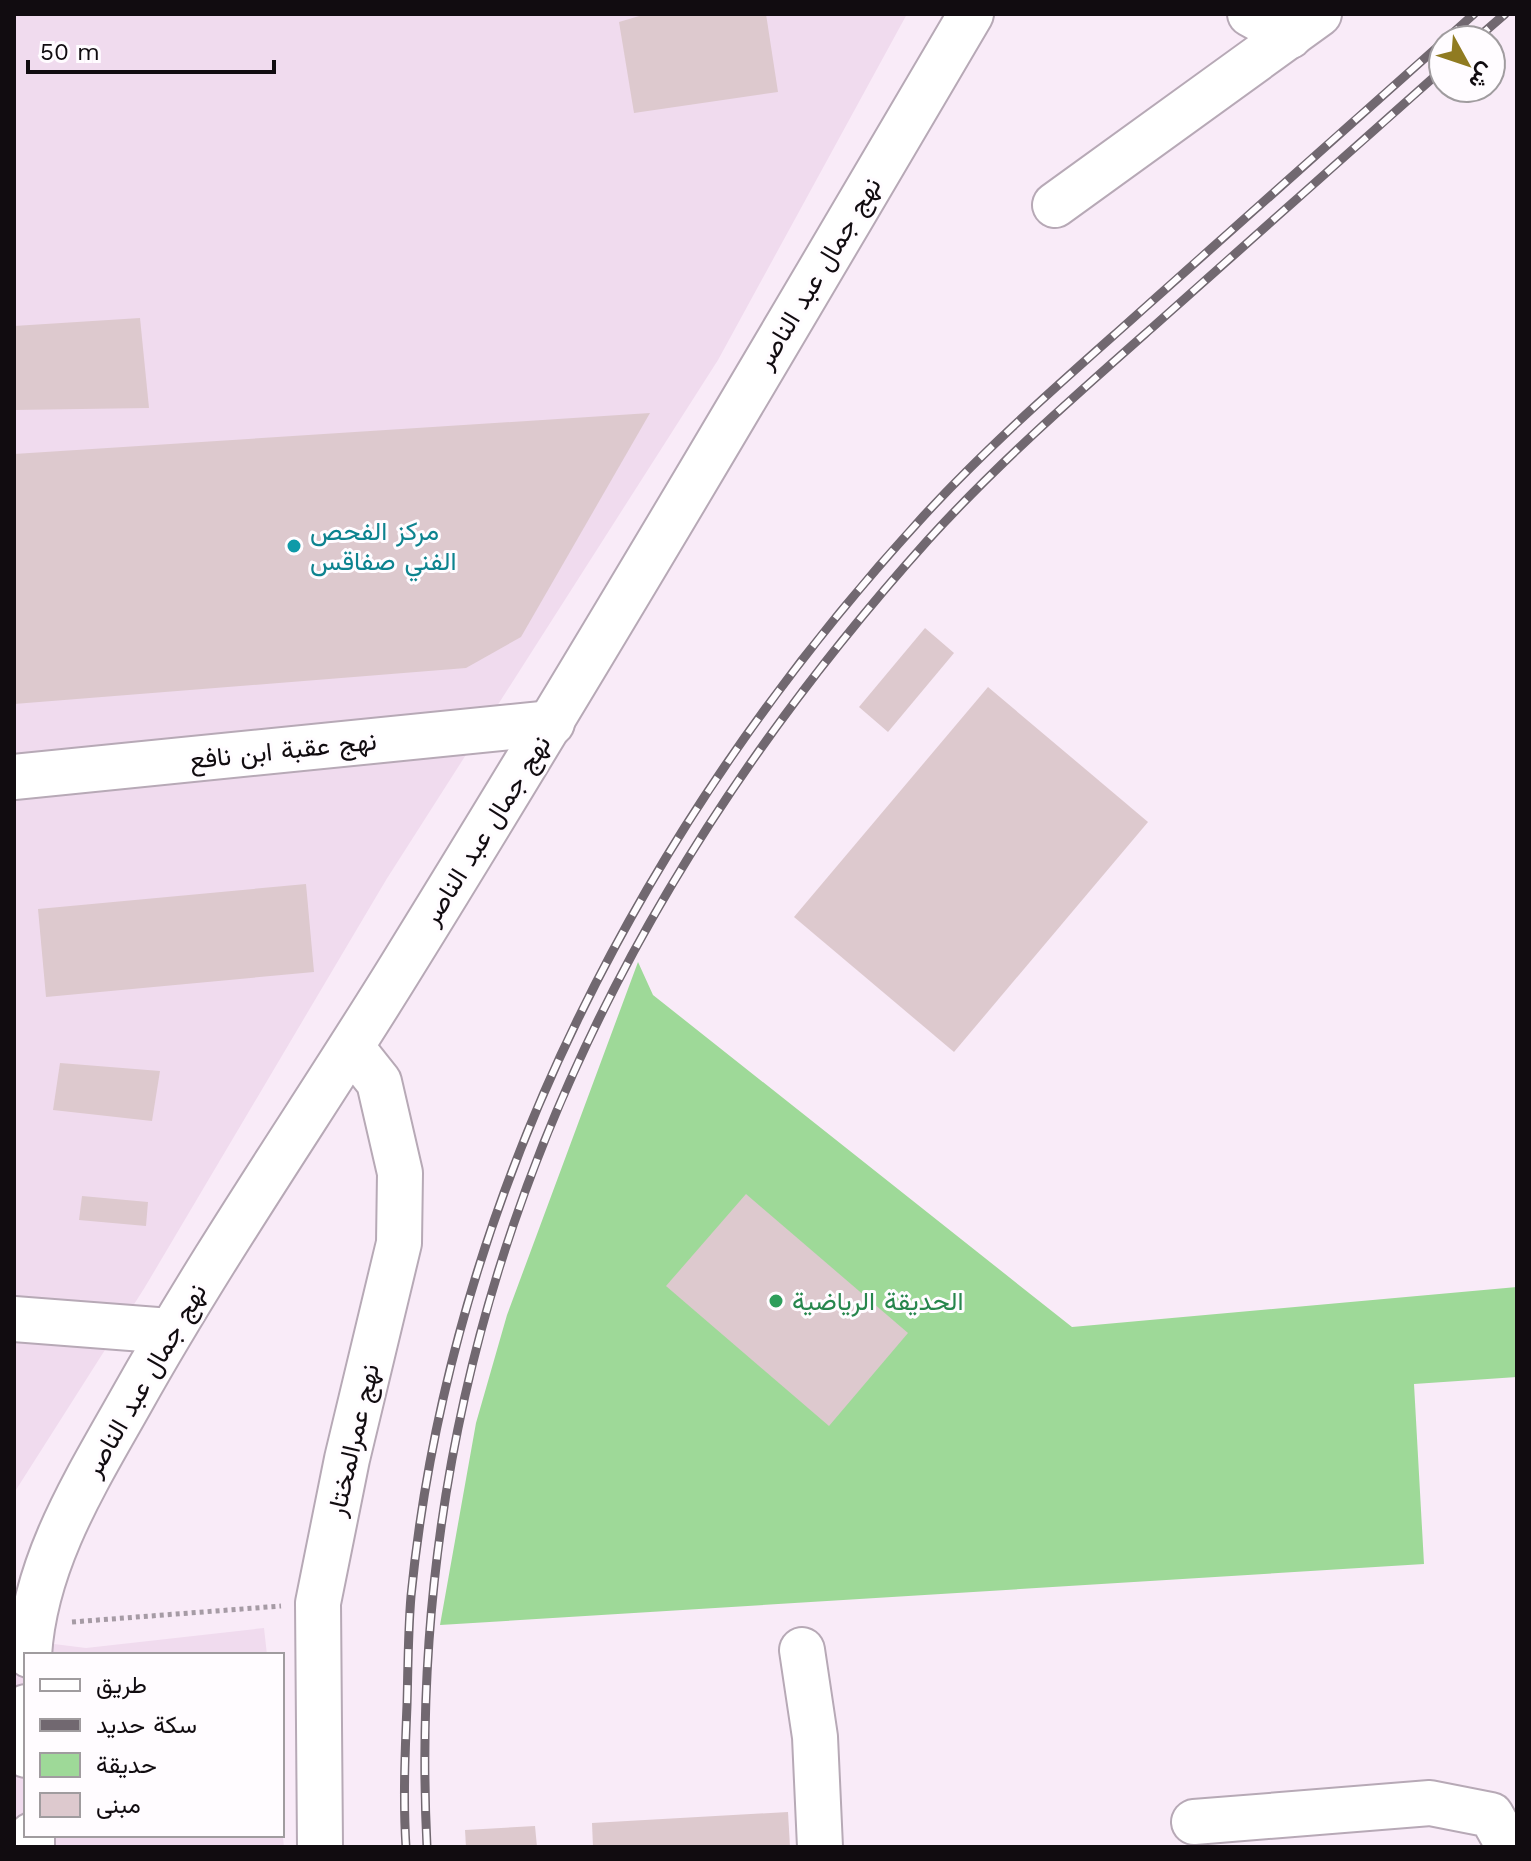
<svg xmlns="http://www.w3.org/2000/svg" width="1531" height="1861" font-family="'Work Sans',Vazirmatn,sans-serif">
<rect width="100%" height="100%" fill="#f9ebf8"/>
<g fill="#f0dbee">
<polygon points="14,14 907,14 718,360 386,880 145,1287 14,1493"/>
<polygon points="264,1628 267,1655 26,1655 26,1835 282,1835 282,1829 284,1847 14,1847 14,1639 86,1648"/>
</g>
<polygon fill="#9ed998" points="638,962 653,995 1072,1327 1517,1287 1517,1377 1414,1384 1424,1564 440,1625 476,1423 507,1315"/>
<g fill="#ddc9ce">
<polygon points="646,14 766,14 778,92 634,113 619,22"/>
<polygon points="140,318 149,408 14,410 14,326"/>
<polygon points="650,413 521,637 466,668 14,704 14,454"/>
<polygon points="925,628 954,653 888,732 859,707"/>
<polygon points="988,687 1148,822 954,1052 794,917"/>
<polygon points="306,884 314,972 46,997 38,909"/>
<polygon points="60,1063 160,1071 152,1121 53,1110"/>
<polygon points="746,1194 908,1333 829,1426 666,1286"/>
<polygon points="82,1196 148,1202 146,1226 79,1220"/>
<polygon points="788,1812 790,1847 593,1847 592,1823"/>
<polygon points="535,1826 537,1847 466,1847 465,1830"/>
</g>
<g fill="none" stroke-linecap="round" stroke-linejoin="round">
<g stroke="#b7a9b6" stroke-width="48">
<g id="minor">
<polyline points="1250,14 1290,36"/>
<polyline points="1055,205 1319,14"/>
<polyline points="14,777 552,723"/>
<polyline points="14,1319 170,1331"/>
<polyline points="802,1650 815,1737 820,1847"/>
<path d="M29,1655C35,1561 86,1481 131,1401C215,1251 313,1110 403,964C597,650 784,332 971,14"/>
<polyline points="26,1707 26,1755"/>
<polyline points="1194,1822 1430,1803 1491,1815 1509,1847"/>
<polyline points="32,1835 32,1847"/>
<polyline points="320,1847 318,1603 347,1459 399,1243 400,1173 379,1082 352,1048"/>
</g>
</g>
<polyline stroke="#a69ba5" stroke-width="5" stroke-dasharray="4 4" stroke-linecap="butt" points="72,1622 281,1606"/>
<use href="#minor" stroke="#fff" stroke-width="44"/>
<g stroke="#716870" stroke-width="9">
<g id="rail">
<polyline points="1445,40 1474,14"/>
<polyline points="1475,40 1505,14"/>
<path d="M406,1847C403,1800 405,1753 407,1705C408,1669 408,1632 411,1596C451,1191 648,818 920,520C990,443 1072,373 1150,303C1247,216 1345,129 1443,42"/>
<path d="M427,1847C402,1343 596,910 928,540C997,464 1077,394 1154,326C1250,240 1347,155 1443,69"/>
</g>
</g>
<use href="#rail" stroke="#fffcff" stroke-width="6" stroke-dasharray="18" stroke-linecap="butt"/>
</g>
<circle fill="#0f9aa8" stroke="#fffcff" stroke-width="3" cx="294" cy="546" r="8"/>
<circle fill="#2e9e5b" stroke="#fffcff" stroke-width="3" cx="776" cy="1301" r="8"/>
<g text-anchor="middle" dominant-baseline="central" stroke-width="6" stroke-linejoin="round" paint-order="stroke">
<g font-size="26" fill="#110c10" stroke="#fffcff">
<text transform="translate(818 273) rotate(-59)">نهج جمال عبد الناصر</text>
<text transform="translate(283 750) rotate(-6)">نهج عقبة ابن نافع</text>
<text transform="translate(486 830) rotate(-58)">نهج جمال عبد الناصر</text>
<text transform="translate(145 1380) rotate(-60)">نهج جمال عبد الناصر</text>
<text transform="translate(353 1440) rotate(-77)">نهج عمرالمختار</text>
</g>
<g font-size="26" fill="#0d838f" stroke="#fffcff" text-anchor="start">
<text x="310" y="531">مركز الفحص<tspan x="310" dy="30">الفني صفاقس</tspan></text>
</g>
<g font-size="26" fill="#27864d" stroke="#fffcff" text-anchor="start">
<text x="792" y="1301">الحديقة الرياضية</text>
</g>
</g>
<rect width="1531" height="1861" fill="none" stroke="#110c10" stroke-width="32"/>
<rect x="24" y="1653" width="260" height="184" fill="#fffcff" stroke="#a09c9f" stroke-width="2"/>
<rect x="40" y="1679" width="40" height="12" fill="#ffffff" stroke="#a09c9f" stroke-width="2"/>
<text x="96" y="1693" font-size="24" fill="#110c10">طريق</text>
<rect x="40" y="1719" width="40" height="12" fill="#716870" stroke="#a09c9f" stroke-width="2"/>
<text x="96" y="1733" font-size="24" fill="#110c10">سكة حديد</text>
<rect x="40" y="1753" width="40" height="24" fill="#9ed998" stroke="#a09c9f" stroke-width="2"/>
<text x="96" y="1773" font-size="24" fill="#110c10">حديقة</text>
<rect x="40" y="1793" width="40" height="24" fill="#ddc9ce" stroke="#a09c9f" stroke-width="2"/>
<text x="96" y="1813" font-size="24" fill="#110c10">مبنى</text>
<g transform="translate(1467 64) rotate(130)"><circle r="38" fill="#fffcff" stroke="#a09c9f" stroke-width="2"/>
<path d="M0-6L14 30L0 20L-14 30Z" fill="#907b21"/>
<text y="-12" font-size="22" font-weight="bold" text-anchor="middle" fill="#110c10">ش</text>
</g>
<path d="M28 60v12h246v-12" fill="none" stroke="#110c10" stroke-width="4"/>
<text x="40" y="60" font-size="24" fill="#110c10" stroke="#fffcff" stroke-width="6" paint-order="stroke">50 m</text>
</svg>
